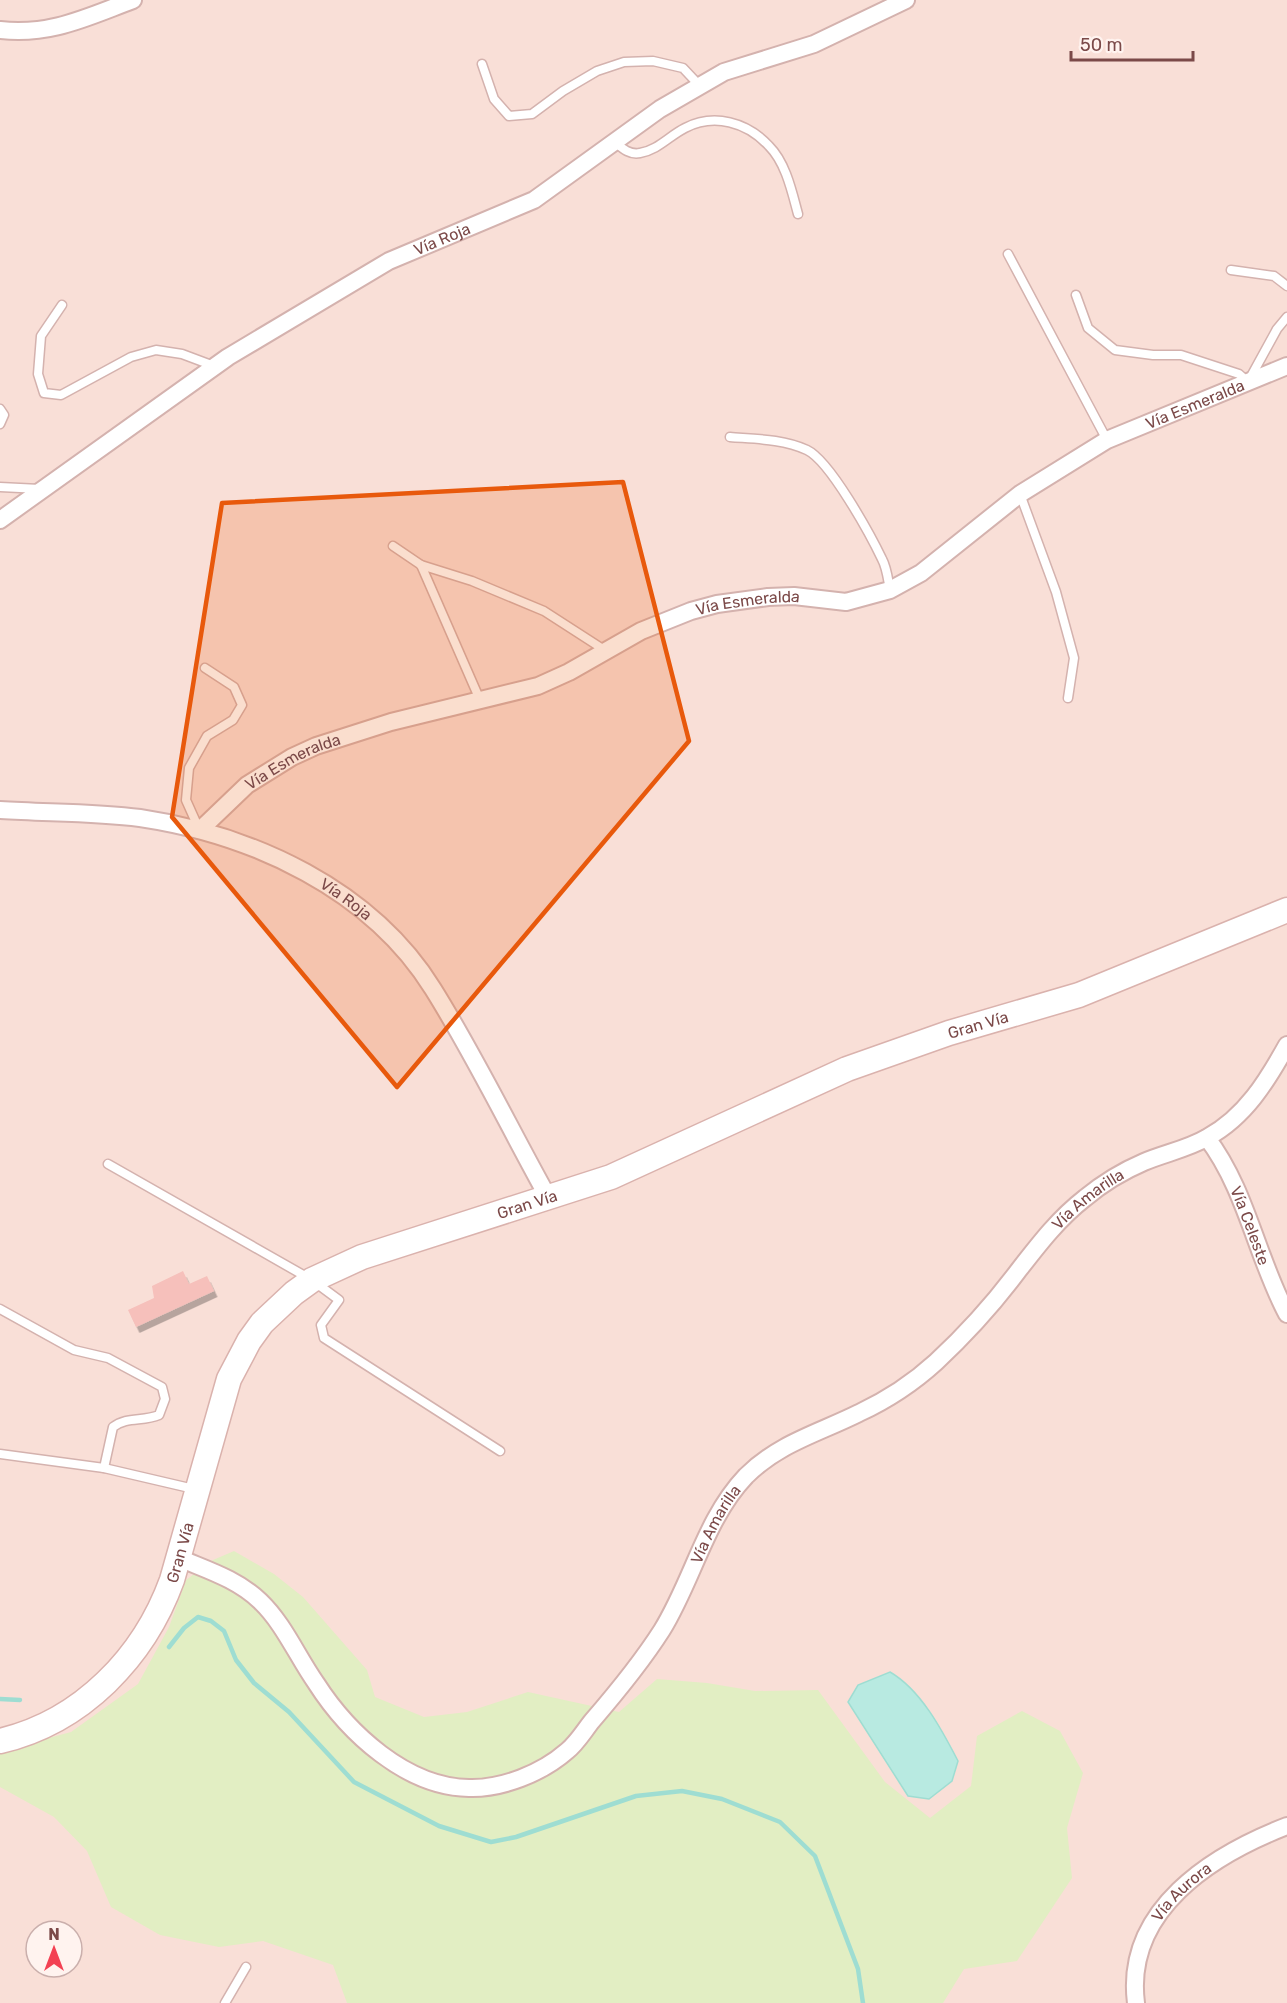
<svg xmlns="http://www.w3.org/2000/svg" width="1287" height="2003" font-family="Rubik,sans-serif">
<defs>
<filter id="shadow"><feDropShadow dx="3.5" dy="6" stdDeviation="0" flood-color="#0004"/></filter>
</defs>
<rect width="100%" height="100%" fill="#feede7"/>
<path fill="#f9dfd7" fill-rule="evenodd" d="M0,0H1287V2003H0ZM36,1931H72V1967H36Z"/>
<polygon fill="#e2eec3" points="234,1551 274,1574 303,1597 367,1670 375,1697 424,1717 467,1712 528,1692 619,1712 657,1679 707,1683 755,1691 818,1690 885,1782 930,1818 971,1786 977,1736 1022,1711 1060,1731 1083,1773 1067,1828 1072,1878 1017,1961 964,1969 943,2003 347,2003 333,1965 263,1941 219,1947 160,1935 111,1907 87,1851 54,1817 0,1787 0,1751 71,1732 138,1684 169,1627 186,1580 213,1560"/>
<path fill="#b8eae1" stroke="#9eddd2" stroke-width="1.5" d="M890,1672C921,1690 942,1730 958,1761L952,1781L929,1799L908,1796L848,1702L858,1685Z"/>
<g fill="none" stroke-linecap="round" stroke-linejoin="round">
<g stroke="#9eddd2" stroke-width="4.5">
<polyline points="169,1647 184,1628 198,1617 211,1621 224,1631 236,1660 254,1683 289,1712 354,1782 439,1826 491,1842 516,1837 636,1796 682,1791 722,1799 780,1822 815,1856 858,1969 863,2003"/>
<polyline points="0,1699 20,1700"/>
</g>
</g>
<polygon fill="#f6c0bb" filter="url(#shadow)" points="183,1271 189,1284 207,1276 214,1291 136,1327 128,1310 154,1298 152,1286"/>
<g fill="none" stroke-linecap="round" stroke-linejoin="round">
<g stroke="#d4b2ae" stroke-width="11">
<g id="service">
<polyline points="482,64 494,99 509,116 532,114 563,91 597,71 624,62 653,61 683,68 700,86"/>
<path d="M616,143C623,149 630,155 640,153C658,150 669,136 685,128C714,113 747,122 769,146C786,163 792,192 798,214"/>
<polyline points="1008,254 1107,440"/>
<polyline points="1231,270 1274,276 1287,286"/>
<polyline points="1076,295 1088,328 1115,350 1153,355 1181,355 1239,374 1248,382 1277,329 1287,317"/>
<polyline points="62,305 41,336 38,374 44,393 61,395 131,357 156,350 182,354 214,366"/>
<polyline points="0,409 4,415 0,424"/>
<path d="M730,437C755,439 783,439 807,450C830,461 870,534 882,559C887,568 888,580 890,590"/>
<polyline points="0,487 40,489"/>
<polyline points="1020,494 1056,592 1074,658 1068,698"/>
<polyline points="393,546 421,565 480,700"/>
<polyline points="421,565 472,581 544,611 606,651"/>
<polyline points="199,829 186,800 189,768 207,736 233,720 242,705 234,687 205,668"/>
<polyline points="108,1164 312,1280 339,1300 321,1325 324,1338 500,1451"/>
<path d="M0,1309L74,1350L108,1358L162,1387L165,1399L159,1415C143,1422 127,1416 113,1427L104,1468"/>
<polyline points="0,1454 104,1468 194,1489"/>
<polyline points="225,2003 246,1967"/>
</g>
</g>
<g stroke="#d4b2ae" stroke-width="20">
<g id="minor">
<path d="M0,30C50,36 87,17 133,0"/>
<path id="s1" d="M0,520L228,357L389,261L534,200L660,109L724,72L814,44L906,0"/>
<path id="s2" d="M0,810C46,813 94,812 140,818C253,835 371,889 433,989C475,1056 510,1129 549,1199"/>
<path id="s3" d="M200,830L247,785L292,757L316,746L391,722L538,686L569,672L641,631L691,611L717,604L768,597L794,596L846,602L890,590L921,573L1020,494L1107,440L1287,366"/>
<path id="s4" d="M1207,1138C1246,1189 1257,1258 1287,1314"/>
<path id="s5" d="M179,1558C207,1570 237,1579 260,1601C284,1624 297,1656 316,1683C348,1733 406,1787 469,1788C502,1789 542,1773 567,1751C577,1743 584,1731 592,1721C617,1692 641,1663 662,1630C693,1580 705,1519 746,1476C779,1443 819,1433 859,1413C887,1400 913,1383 936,1362C965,1335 994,1303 1018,1271C1039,1244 1058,1219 1085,1198C1103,1183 1123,1171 1144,1162C1165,1153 1188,1149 1208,1137C1245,1117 1267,1081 1287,1045"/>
<path id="s6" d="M1136,2003C1124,1910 1212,1855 1287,1826"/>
</g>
</g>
<g stroke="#dab2ad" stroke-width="27">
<g id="secondary">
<path id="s7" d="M0,1741C82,1722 144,1657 172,1580L229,1379L249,1341L262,1323L294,1293L312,1280L362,1257L611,1177L847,1069L949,1033L1079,995L1287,910"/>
</g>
</g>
<use href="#service" stroke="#fff" stroke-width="8"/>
<use href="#minor" stroke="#fff" stroke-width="16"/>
<use href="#secondary" stroke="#fff" stroke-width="24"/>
</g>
<path fill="#e8590c" fill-opacity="0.2" stroke="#e8590c" stroke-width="4.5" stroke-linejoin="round" d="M623,482L689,741L397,1087L172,817L222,503Z"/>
<g text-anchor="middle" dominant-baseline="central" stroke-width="6" stroke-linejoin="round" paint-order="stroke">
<g font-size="16" fill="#7b4948" stroke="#fff3ef">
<text stroke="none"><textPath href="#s1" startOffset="525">Vía Roja</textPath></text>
<text stroke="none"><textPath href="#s3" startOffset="1107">Vía Esmeralda</textPath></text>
<text stroke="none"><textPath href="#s3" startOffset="603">Vía Esmeralda</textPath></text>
<text stroke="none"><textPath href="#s3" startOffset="117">Vía Esmeralda</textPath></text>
<text stroke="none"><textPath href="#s2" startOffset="364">Vía Roja</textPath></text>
<text stroke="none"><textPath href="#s7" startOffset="1300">Gran Vía</textPath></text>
<text stroke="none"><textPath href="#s5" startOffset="1268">Vía Amarilla</textPath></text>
<text stroke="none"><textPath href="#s7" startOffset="814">Gran Vía</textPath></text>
<text stroke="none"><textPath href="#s4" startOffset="98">Vía Celeste</textPath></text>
<text stroke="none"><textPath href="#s5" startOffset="764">Vía Amarilla</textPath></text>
<text stroke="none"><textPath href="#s7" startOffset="274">Gran Vía</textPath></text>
<text stroke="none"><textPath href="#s6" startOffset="126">Vía Aurora</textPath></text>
</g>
</g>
<g transform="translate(54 1949)"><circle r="28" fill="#fff3ef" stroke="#caafac" stroke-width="1.5"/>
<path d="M0-4.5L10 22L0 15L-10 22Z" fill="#f34153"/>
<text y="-9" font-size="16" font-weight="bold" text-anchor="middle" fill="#7b4948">N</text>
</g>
<path d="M1071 51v9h122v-9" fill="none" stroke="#7b4948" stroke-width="3"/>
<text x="1080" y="51" font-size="18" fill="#7b4948" stroke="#fff3ef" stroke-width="4.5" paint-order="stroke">50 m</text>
</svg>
